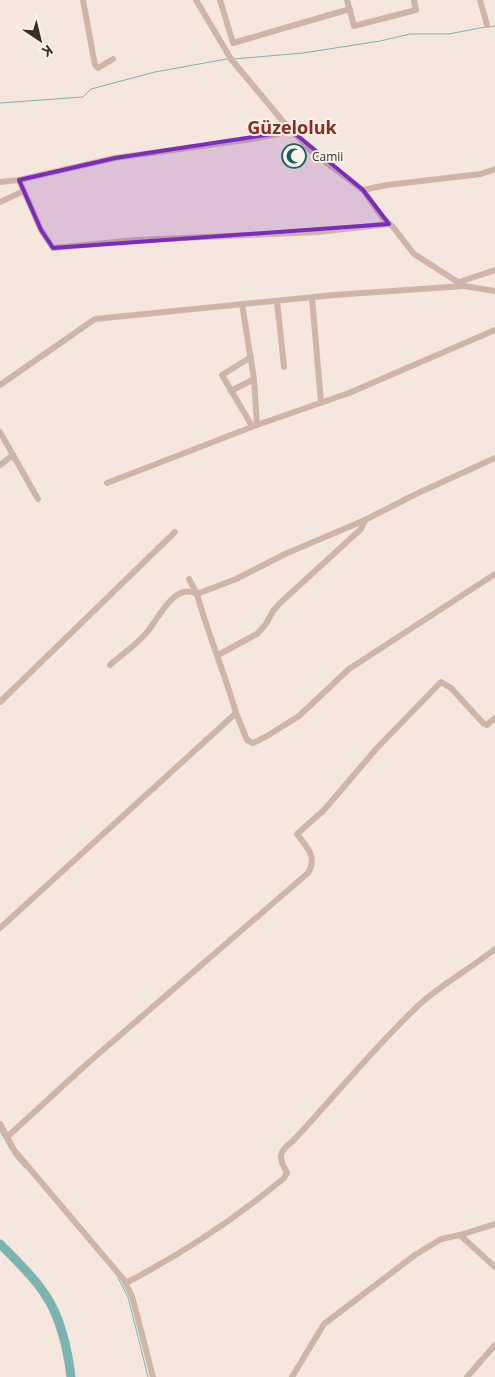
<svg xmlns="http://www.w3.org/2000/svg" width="495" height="1377" font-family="'Open Sans',sans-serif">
<rect width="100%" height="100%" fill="#f5e7dd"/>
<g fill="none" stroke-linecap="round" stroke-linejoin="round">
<g stroke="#7ab4b0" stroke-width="1">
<polyline points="489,27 495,26"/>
<polyline points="234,59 303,53 380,41 410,34 449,34 485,27"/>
<polyline points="0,103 83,97 91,89 155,72 227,59"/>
<polyline points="0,1131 11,1150"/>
<polyline points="13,1154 25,1168"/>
<polyline points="118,1278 128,1297 148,1377"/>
</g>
<path stroke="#7ab4b0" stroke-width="9" d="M0,1244C13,1257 35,1278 44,1293C60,1315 68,1350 71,1377"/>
<g stroke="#ceb5a8" stroke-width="6">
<polyline points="83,0 95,65 98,68 113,59"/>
<polyline points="196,0 231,59 281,119 311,151 363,190 382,217 393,227 414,254 464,286 495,291"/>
<polyline points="220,0 233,43 350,9"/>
<polyline points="347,0 354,26 416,10 414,0"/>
<polyline points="480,0 487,25"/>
<polyline points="19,180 115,158 252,139 292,131"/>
<polyline points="0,182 19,180 41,230 53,248 136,240 318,232 389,224"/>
<polyline points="363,190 387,185 481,174 495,169"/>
<polyline points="0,202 24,191"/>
<polyline points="459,282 495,270"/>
<polyline points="312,298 321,402"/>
<polyline points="277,301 284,367"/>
<polyline points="242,304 254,379 257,425 349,393 495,330"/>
<polyline points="251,357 222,375 252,426"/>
<polyline points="0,385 95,319 334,295 464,286"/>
<polyline points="231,391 254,379"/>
<polyline points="0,432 13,455"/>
<polyline points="0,465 13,455 38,499"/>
<polyline points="107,483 257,425"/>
<polyline points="365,520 416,494 495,458"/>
<path d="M218,655L257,634L266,624L273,611L279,604L361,529L365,520L285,554L236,579L197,594C208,635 225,673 236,713"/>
<path d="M110,665C122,654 138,644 148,631C159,617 175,582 197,594L189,579"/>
<polyline points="0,702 175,532"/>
<polyline points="0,928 236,713 247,740 253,743 267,736 299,716 349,669 495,574"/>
<polyline points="0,1124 14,1150 124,1280 132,1296 153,1377"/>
<path d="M7,1137L89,1062L308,873C318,856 307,848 297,834L324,810L377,748L441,682L451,688L483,723L487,725L495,718"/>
<polyline points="460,1235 495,1267"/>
<path d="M126,1283C183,1253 234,1220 284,1178L287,1173C278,1157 278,1152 293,1141C336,1095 375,1046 421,1003C444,983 471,968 495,949"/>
<polyline points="292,1377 324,1324 415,1255 441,1239 460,1235 495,1224"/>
<polyline points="467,1377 495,1345"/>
</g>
</g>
<path fill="#7b2cbf" fill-opacity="0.2" stroke="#7b2cbf" stroke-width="4" stroke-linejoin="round" d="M292,131L363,190L389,224L53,248L41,230L19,180L115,158Z"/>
<defs>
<g id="mosque-ring" transform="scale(1.25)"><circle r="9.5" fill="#fbf2eb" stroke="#1a605d" stroke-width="1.5"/><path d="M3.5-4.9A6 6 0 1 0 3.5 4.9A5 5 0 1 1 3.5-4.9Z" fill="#1a605d"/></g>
</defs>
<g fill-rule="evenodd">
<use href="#mosque-ring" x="294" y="156"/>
</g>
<g text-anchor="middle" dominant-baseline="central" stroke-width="4" stroke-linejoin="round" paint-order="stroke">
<g font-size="12" fill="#3a2c29" stroke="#fbf2eb" text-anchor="start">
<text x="312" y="156">Camii</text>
</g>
<g font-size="18" font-weight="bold" fill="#91291a" stroke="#fbf2eb">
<text x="292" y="127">Güzeloluk</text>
</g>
</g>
<g transform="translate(40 40) rotate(145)" stroke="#fbf2eb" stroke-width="4" paint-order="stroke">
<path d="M0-4L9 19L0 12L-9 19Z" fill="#3a2c29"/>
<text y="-8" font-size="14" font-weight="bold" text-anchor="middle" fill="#3a2c29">K</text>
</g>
</svg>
